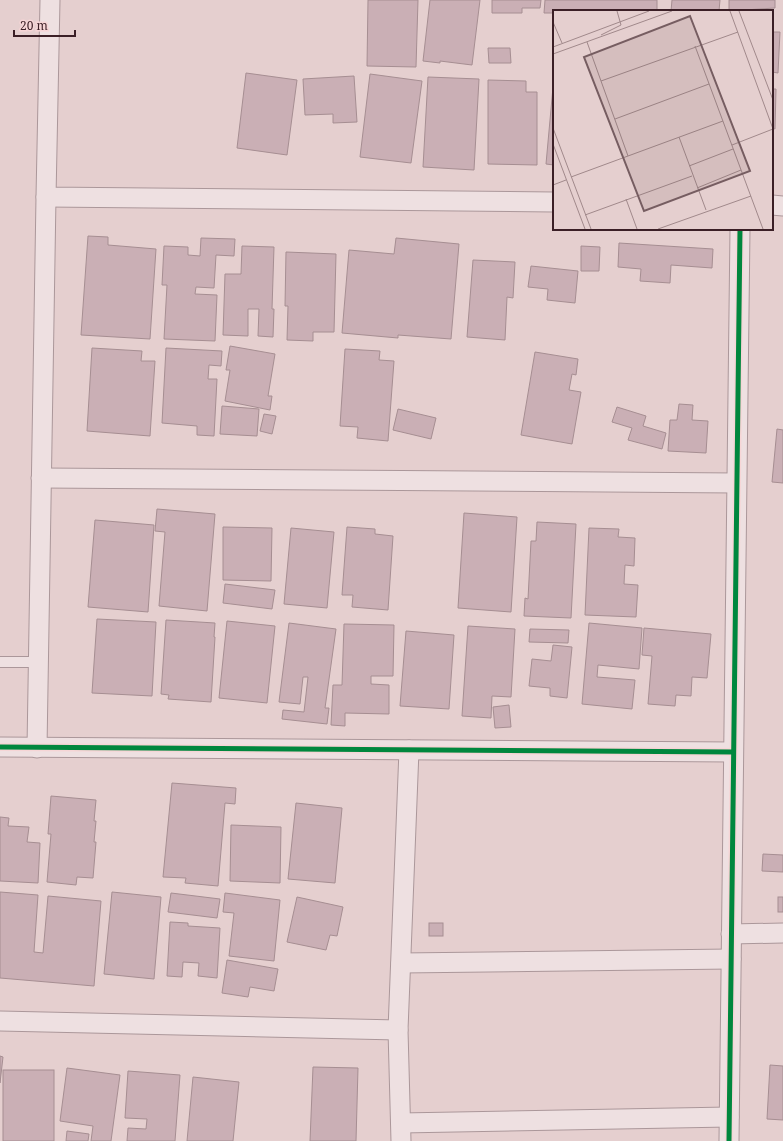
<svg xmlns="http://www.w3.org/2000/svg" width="783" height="1141" font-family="'Noto Serif',serif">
<rect width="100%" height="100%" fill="#e5cfcf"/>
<g fill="#caafb5" stroke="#a68e92">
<polygon points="368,0 418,0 416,67 367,66"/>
<polygon points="430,0 480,0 472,65 440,61 440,63 423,61"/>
<polygon points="492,0 541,0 540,8 522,8 522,13 492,13"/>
<polygon points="545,0 657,0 657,11 554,11 554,13 544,13"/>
<polygon points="672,0 720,0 719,11 671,11"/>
<polygon points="729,0 775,0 775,8 729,11"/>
<polygon points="772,32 780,32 778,73 772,72"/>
<polygon points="488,48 510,48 511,63 489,63"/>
<polygon points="246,73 297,80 287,155 237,148"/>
<polygon points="370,74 422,81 411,163 360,157"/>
<polygon points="354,76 357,122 333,123 333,114 305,115 303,79"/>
<polygon points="554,76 554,165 546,164"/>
<polygon points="428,77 479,79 474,170 423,167"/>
<polygon points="488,80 526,81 526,92 537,92 537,165 488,164"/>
<polygon points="772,89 776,89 775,129 772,128"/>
<polygon points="88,236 108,237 108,245 156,249 150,339 81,335"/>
<polygon points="201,238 235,239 234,256 216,255 214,288 196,287 195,294 217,295 215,341 164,339 167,285 162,285 164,246 188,247 188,255 200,256"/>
<polygon points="396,238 459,244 451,339 398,335 398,338 342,333 349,250 394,254"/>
<polygon points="619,243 713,249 712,268 671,265 670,283 640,281 641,269 618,267"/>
<polygon points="242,246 274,247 272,309 274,309 273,337 258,336 259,309 248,309 248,336 223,335 225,274 241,274"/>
<polygon points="581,246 600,247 599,271 581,271"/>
<polygon points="286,252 336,254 334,332 313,332 313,341 287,340 288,306 285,306"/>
<polygon points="473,260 515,262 513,298 507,297 505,340 467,337"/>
<polygon points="531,266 578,271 575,303 547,300 548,289 528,287"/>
<polygon points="230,346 275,354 268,396 272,396 270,410 225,401 230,370 226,370"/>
<polygon points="92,348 142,351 141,361 155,361 150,436 87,431"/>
<polygon points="166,348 222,351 221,366 209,365 208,379 217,379 214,436 197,435 197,426 162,423"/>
<polygon points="345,349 380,351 379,360 394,361 388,441 357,438 358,427 340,426"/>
<polygon points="535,352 578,359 576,375 572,374 569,390 581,392 572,444 521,435"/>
<polygon points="679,404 693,405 692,420 708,421 706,453 668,451 670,420 677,420"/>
<polygon points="222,406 259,409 257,436 220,434"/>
<polygon points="617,407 646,416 643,426 666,433 662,449 628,440 632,428 612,422"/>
<polygon points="398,409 436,418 431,439 393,430"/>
<polygon points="264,414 276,416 272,434 260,431"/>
<polygon points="777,429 783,430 783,483 772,482"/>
<polygon points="157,509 215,514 207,611 159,606 165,532 155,531"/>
<polygon points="464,513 517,517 511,612 458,608"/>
<polygon points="95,520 154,525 148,612 88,607"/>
<polygon points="537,522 576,524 571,618 524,616 525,598 528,599 531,541 536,541"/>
<polygon points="223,527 272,528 271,581 223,580"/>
<polygon points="347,527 375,529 375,534 393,536 388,610 352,607 353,595 342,595"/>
<polygon points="291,528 334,532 327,608 284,604"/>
<polygon points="589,528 619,529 618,537 635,538 634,566 625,565 624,584 638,585 636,617 585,615"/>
<polygon points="225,584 275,590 272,609 223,603"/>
<polygon points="97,619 156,622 152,696 92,693"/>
<polygon points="166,620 215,623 214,637 215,637 211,702 168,699 169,695 161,694"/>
<polygon points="227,621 275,626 267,703 219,698"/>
<polygon points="289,623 336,629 325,708 329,708 327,724 282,719 283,710 304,712 308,677 303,677 300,704 279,702"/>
<polygon points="589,623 642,628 639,669 598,665 597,677 635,680 632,709 582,704"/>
<polygon points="344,624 394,625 393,676 371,676 371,684 389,685 389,714 345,713 345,726 331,725 333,685 342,685"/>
<polygon points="468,626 515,629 511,697 492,696 491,718 462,716"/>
<polygon points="644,628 711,634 707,678 692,677 691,696 676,695 675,706 648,704 652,656 642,655"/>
<polygon points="530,629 569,630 568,643 529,642"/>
<polygon points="406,631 454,635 449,709 400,706"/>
<polygon points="553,645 572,647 567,698 550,696 550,688 529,686 532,659 551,661"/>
<polygon points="509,705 511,727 495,728 493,707"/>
<polygon points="172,783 236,788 235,804 225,803 218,886 185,883 186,878 163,877"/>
<polygon points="51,796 96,800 94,821 96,821 94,842 96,842 93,878 77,877 76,885 47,882 51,834 48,834"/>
<polygon points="296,803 342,808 335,883 288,879"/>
<polygon points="0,817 9,818 8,826 29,827 27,842 40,843 38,883 0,881"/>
<polygon points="231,825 281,827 280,883 230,881"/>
<polygon points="763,854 783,855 783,872 762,871"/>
<polygon points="0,892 38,895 34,952 43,953 48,896 101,901 94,986 0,978"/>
<polygon points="112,892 161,897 154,979 104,974"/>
<polygon points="171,893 220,899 217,918 168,912"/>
<polygon points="225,893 280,900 274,961 229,956 234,913 223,912"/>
<polygon points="297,897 343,907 337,936 330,935 326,950 287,942"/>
<rect x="778" y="897" width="5" height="15"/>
<polygon points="170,922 188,923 188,926 220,928 217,978 198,976 199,963 183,962 182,977 167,976"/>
<rect x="429" y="923" width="14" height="13"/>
<polygon points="227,960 278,969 274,991 250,987 248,997 222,993"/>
<polygon points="0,1056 3,1057 0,1083"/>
<polygon points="770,1065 783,1066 783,1120 767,1119"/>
<polygon points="313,1067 358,1068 356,1141 310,1141"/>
<polygon points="67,1068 120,1075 111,1141 91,1141 93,1126 60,1121"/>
<rect x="3" y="1070" width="51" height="71"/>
<polygon points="128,1071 180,1075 175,1141 127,1141 128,1128 146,1129 147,1119 125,1118"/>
<polygon points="193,1077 239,1082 233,1141 187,1141"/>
<polygon points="67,1131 89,1134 88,1141 66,1141"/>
</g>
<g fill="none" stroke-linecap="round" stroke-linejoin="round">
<g stroke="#ab979a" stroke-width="12">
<polyline id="lane" points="0,662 38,662"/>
</g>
<g stroke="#ab979a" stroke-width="21">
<g id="street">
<polyline points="50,0 46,197 554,202"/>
<polyline points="772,205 783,206"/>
<polyline points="41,478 736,483"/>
<polyline points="0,747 733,752"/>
<polyline points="37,748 46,197"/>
<polyline points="731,934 783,933"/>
<polyline points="401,963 731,959"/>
<polyline points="0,1021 398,1030"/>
<polyline points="401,1123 729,1117"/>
<polyline points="401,1141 398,1030 409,750"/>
<polyline points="729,1141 740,229"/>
</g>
</g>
<use href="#lane" stroke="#eee0e1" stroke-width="10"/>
<use href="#street" stroke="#eee0e1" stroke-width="19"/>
<g stroke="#f6d5d6" stroke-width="8">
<g id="cycleway">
<polyline points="0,747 733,752"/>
<polyline points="729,1141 740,229"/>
</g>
</g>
<use href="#cycleway" stroke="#00873e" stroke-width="5"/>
</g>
<g transform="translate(553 10)">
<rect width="220" height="220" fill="#e5cfcf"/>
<path fill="none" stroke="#a1898b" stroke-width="1" d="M177,1L220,119M186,1L220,90M0,12L9,33M48,25L68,15L64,1M34,32L48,71L185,22M142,36L210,219M0,37L96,1M0,44L119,1M48,71L75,146M62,109L156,74M0,118L38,219M126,127L153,200M0,134L32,219M179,135L220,119M136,156L180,139M18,167L170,111M0,175L13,170M144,178L188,160M73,189L84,219M32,205L139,166M105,219L198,186"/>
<path fill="#765d61" fill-opacity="0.15" stroke="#765d61" stroke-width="2" d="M137,6L197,161L91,201L31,47Z"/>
<rect width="220" height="220" fill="none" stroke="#3b1f26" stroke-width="2"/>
</g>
<path d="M14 30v6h61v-6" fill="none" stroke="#3b1f26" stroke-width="2"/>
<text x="20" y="30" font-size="12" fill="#3b1f26" stroke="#f6d5d6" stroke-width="3" paint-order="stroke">20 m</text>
</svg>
